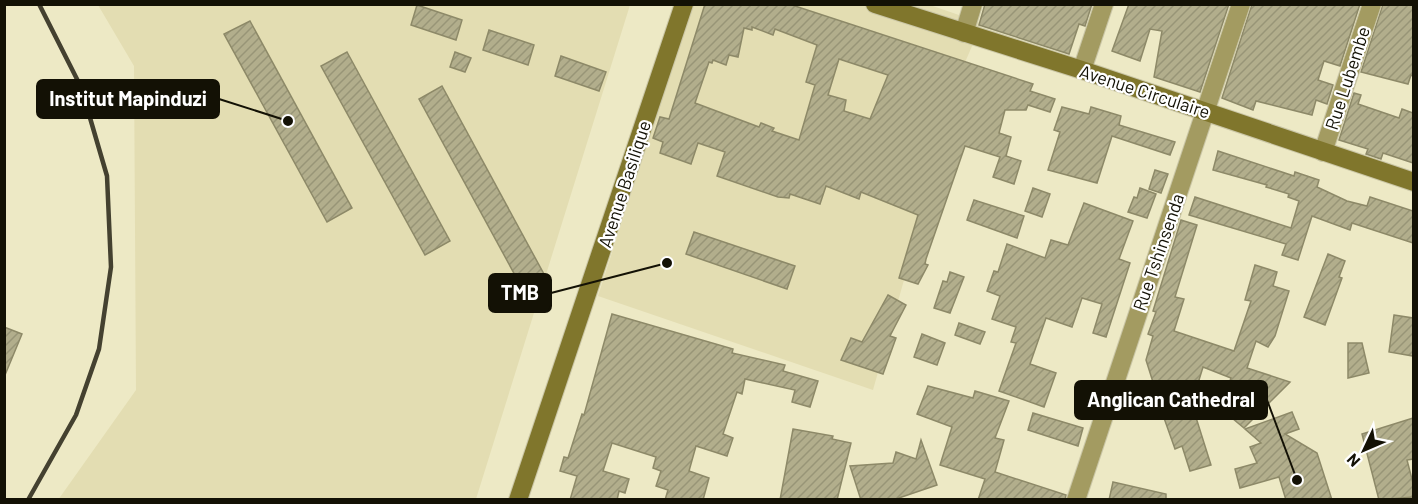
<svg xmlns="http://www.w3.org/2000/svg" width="1418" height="504" font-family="Barlow,sans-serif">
<defs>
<pattern id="building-hatch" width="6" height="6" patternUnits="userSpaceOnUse" patternTransform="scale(1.5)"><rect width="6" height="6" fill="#b2ae8c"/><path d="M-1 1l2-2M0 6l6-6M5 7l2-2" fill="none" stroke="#989577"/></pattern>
</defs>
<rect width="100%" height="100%" fill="#ede9c5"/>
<g fill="#e3ddb2">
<polygon points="98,5 630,5 476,499 58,500 136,390 134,66"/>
<polygon points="692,5 930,5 982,23 966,60 873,390 598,296"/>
</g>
<g fill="url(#building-hatch)" stroke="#8d8968" stroke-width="1.5" fill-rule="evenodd">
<path d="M705,4H789L1033,84L1030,91L1055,99L1050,112L1028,105L1026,110H1005L999,133L1011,137L1006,156L1021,161L1014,184L993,177L1000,157L965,146L926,259L925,264L928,265L918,284L899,278L918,215L861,192L859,199L826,186L820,204L790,194L789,198L778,197L717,176L725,152L698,143L691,164L660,153L663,142L653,138L660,117L669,119ZM752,27L773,35L775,29L817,45L806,82L815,85L799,140L772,131L774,128L761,123L759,127L695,103L709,62L712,63L713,60L726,65L729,55L738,57L744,28L752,30ZM839,59L888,75L870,119L844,111L846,100L828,95Z"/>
<polygon points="985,4 1092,4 1085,26 1079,24 1069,54 979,25"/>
<polygon points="1129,4 1229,4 1200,92 1154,77 1162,31 1150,29 1140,61 1112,51"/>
<polygon points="1252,4 1360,4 1340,66 1324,61 1318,80 1333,85 1327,104 1316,100 1312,115 1256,101 1253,110 1222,98"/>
<polygon points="1383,4 1413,4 1413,76 1411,75 1408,84 1361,72"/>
<polygon points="417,5 462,20 456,40 411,25"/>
<polygon points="250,21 352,208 327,222 224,34"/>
<polygon points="489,30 534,45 528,65 483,50"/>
<polygon points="347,52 450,241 425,255 321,66"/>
<polygon points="455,52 471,58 465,72 450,67"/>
<polygon points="561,56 606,72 599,91 555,76"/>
<polygon points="442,86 545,276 522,288 419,99"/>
<polygon points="1354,93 1361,95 1358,104 1399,118 1402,109 1413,113 1413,163 1383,153 1381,159 1366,154 1368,149 1339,140"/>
<polygon points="1062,107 1089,114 1091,107 1121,116 1119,125 1175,142 1170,155 1112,136 1097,183 1048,170 1060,132 1054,130"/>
<polygon points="1218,151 1294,176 1295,172 1319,180 1317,187 1347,201 1367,206 1370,197 1413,211 1413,243 1352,223 1350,230 1312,216 1298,260 1282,255 1286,244 1189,215 1195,197 1291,228 1299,201 1288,197 1289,194 1266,187 1267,185 1213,170"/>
<polygon points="1155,170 1168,174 1161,193 1149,189"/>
<polygon points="1033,188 1050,194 1042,217 1025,211"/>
<polygon points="1140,188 1156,194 1147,218 1128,212 1134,197 1137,198"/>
<polygon points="974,200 1024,216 1017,238 967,220"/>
<polygon points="1084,203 1133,221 1119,259 1130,263 1106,337 1093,333 1102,304 1082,298 1072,327 1046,318 1030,364 1056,373 1044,407 999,391 1016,343 1011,342 1016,327 992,319 1000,296 987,291 994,271 998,272 1007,244 1045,258 1051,240 1068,245"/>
<polygon points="1181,220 1197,225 1175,297 1184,299 1174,331 1234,351 1251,301 1245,300 1255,265 1277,272 1273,286 1289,291 1275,336 1268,347 1256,341 1247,368 1290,382 1244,428 1220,408 1231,378 1203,367 1191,406 1157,395 1146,360 1153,336 1148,334 1156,312 1153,311"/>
<polygon points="694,232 795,266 787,289 686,254"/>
<polygon points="1328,254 1345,261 1339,277 1342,278 1325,325 1304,317"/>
<polygon points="950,272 964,277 950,313 934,308 943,281 947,282"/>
<polygon points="888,295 906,305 890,336 896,338 883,374 841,360 851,338 862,342"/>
<polygon points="612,314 733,349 732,353 785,365 783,371 818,381 810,407 792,402 795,390 745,379 742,394 737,392 723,434 733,438 727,456 696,446 689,471 709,478 703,500 665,500 668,490 656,486 661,471 653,468 656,457 612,443 603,471 629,479 625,493 619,491 617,500 570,500 577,476 560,471 564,457 568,458 582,414 584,415"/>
<polygon points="1394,315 1413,318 1413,356 1389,352"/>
<polygon points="959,323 985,332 980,344 955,335"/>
<polygon points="4,327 22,334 5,375 4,375"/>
<polygon points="922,334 945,343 937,365 914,357"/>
<polygon points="1348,343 1362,343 1369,373 1348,378"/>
<polygon points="928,386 973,398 975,391 1009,401 995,438 1004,440 995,472 1066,495 1065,500 978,500 985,479 940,465 952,427 917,414"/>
<polygon points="1193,408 1211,465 1190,471 1182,446 1175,449 1164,418"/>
<polygon points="1292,412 1299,429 1285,434 1317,453 1332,500 1286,500 1279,477 1240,488 1235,469 1257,463 1250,447 1261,443 1245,429"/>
<polygon points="1033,413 1083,428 1078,446 1028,430"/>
<polygon points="1413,418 1413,459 1407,460 1413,483 1413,497 1379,500 1362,434"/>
<polygon points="793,429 833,436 832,439 851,443 837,500 780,500"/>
<polygon points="921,440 937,485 893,500 861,500 850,466 893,463 896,452 916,459"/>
<polygon points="1113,482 1166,494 1166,500 1109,500"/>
</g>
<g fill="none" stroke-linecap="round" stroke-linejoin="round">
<g stroke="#cac6a6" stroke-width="20">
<g id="street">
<polyline points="964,33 973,4"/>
<polyline points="1082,70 1104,4"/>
<polyline points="1323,152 1372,4"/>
<polyline points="1076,500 1241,4"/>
</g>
</g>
<g stroke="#cac6a6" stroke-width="20">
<g id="secondary">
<polyline points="875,4 1082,70 1414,182"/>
<polyline points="518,500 684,4"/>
</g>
</g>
<use href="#street" stroke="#a39b61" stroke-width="18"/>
<use href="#secondary" stroke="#80762c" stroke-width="18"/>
<polyline stroke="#444130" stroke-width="4.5" points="28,500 76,415 99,349 111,267 107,176 81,87 39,4"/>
</g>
<g text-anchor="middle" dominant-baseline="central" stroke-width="4.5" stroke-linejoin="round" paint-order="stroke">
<g font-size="18" fill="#131105" stroke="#fff">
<text transform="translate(1347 78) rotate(-72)">Rue Lubembe</text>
<text transform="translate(1145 91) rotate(18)">Avenue Circulaire</text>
<text transform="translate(624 184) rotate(-72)">Avenue Basilique</text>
<text transform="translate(1158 252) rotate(-71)">Rue Tshinsenda</text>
</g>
</g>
<path fill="none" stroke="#131105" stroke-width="2" d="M288 121L219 99M667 263L551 293M1297 480L1267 400"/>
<g fill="#131105" stroke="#fff" stroke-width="2">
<circle cx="288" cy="121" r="6"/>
<circle cx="667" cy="263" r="6"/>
<circle cx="1297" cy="480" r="6"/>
</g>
<g fill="#131105" stroke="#131105" stroke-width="2">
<rect x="37" y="80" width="182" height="38" rx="6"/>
<rect x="489" y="274" width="62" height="38" rx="6"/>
<rect x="1075" y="381" width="192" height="38" rx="6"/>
</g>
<g font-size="20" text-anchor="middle" font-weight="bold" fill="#fff">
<text x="128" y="106">Institut Mapinduzi</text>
<text x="520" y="300">TMB</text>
<text x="1171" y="407">Anglican Cathedral</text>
</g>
<rect width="1418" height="504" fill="none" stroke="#131105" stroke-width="12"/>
<g transform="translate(1364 450) rotate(226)" stroke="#ffffff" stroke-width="4.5" paint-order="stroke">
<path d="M0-4.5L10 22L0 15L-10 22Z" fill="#131105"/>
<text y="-9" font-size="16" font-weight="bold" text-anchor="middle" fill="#131105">N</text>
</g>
</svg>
